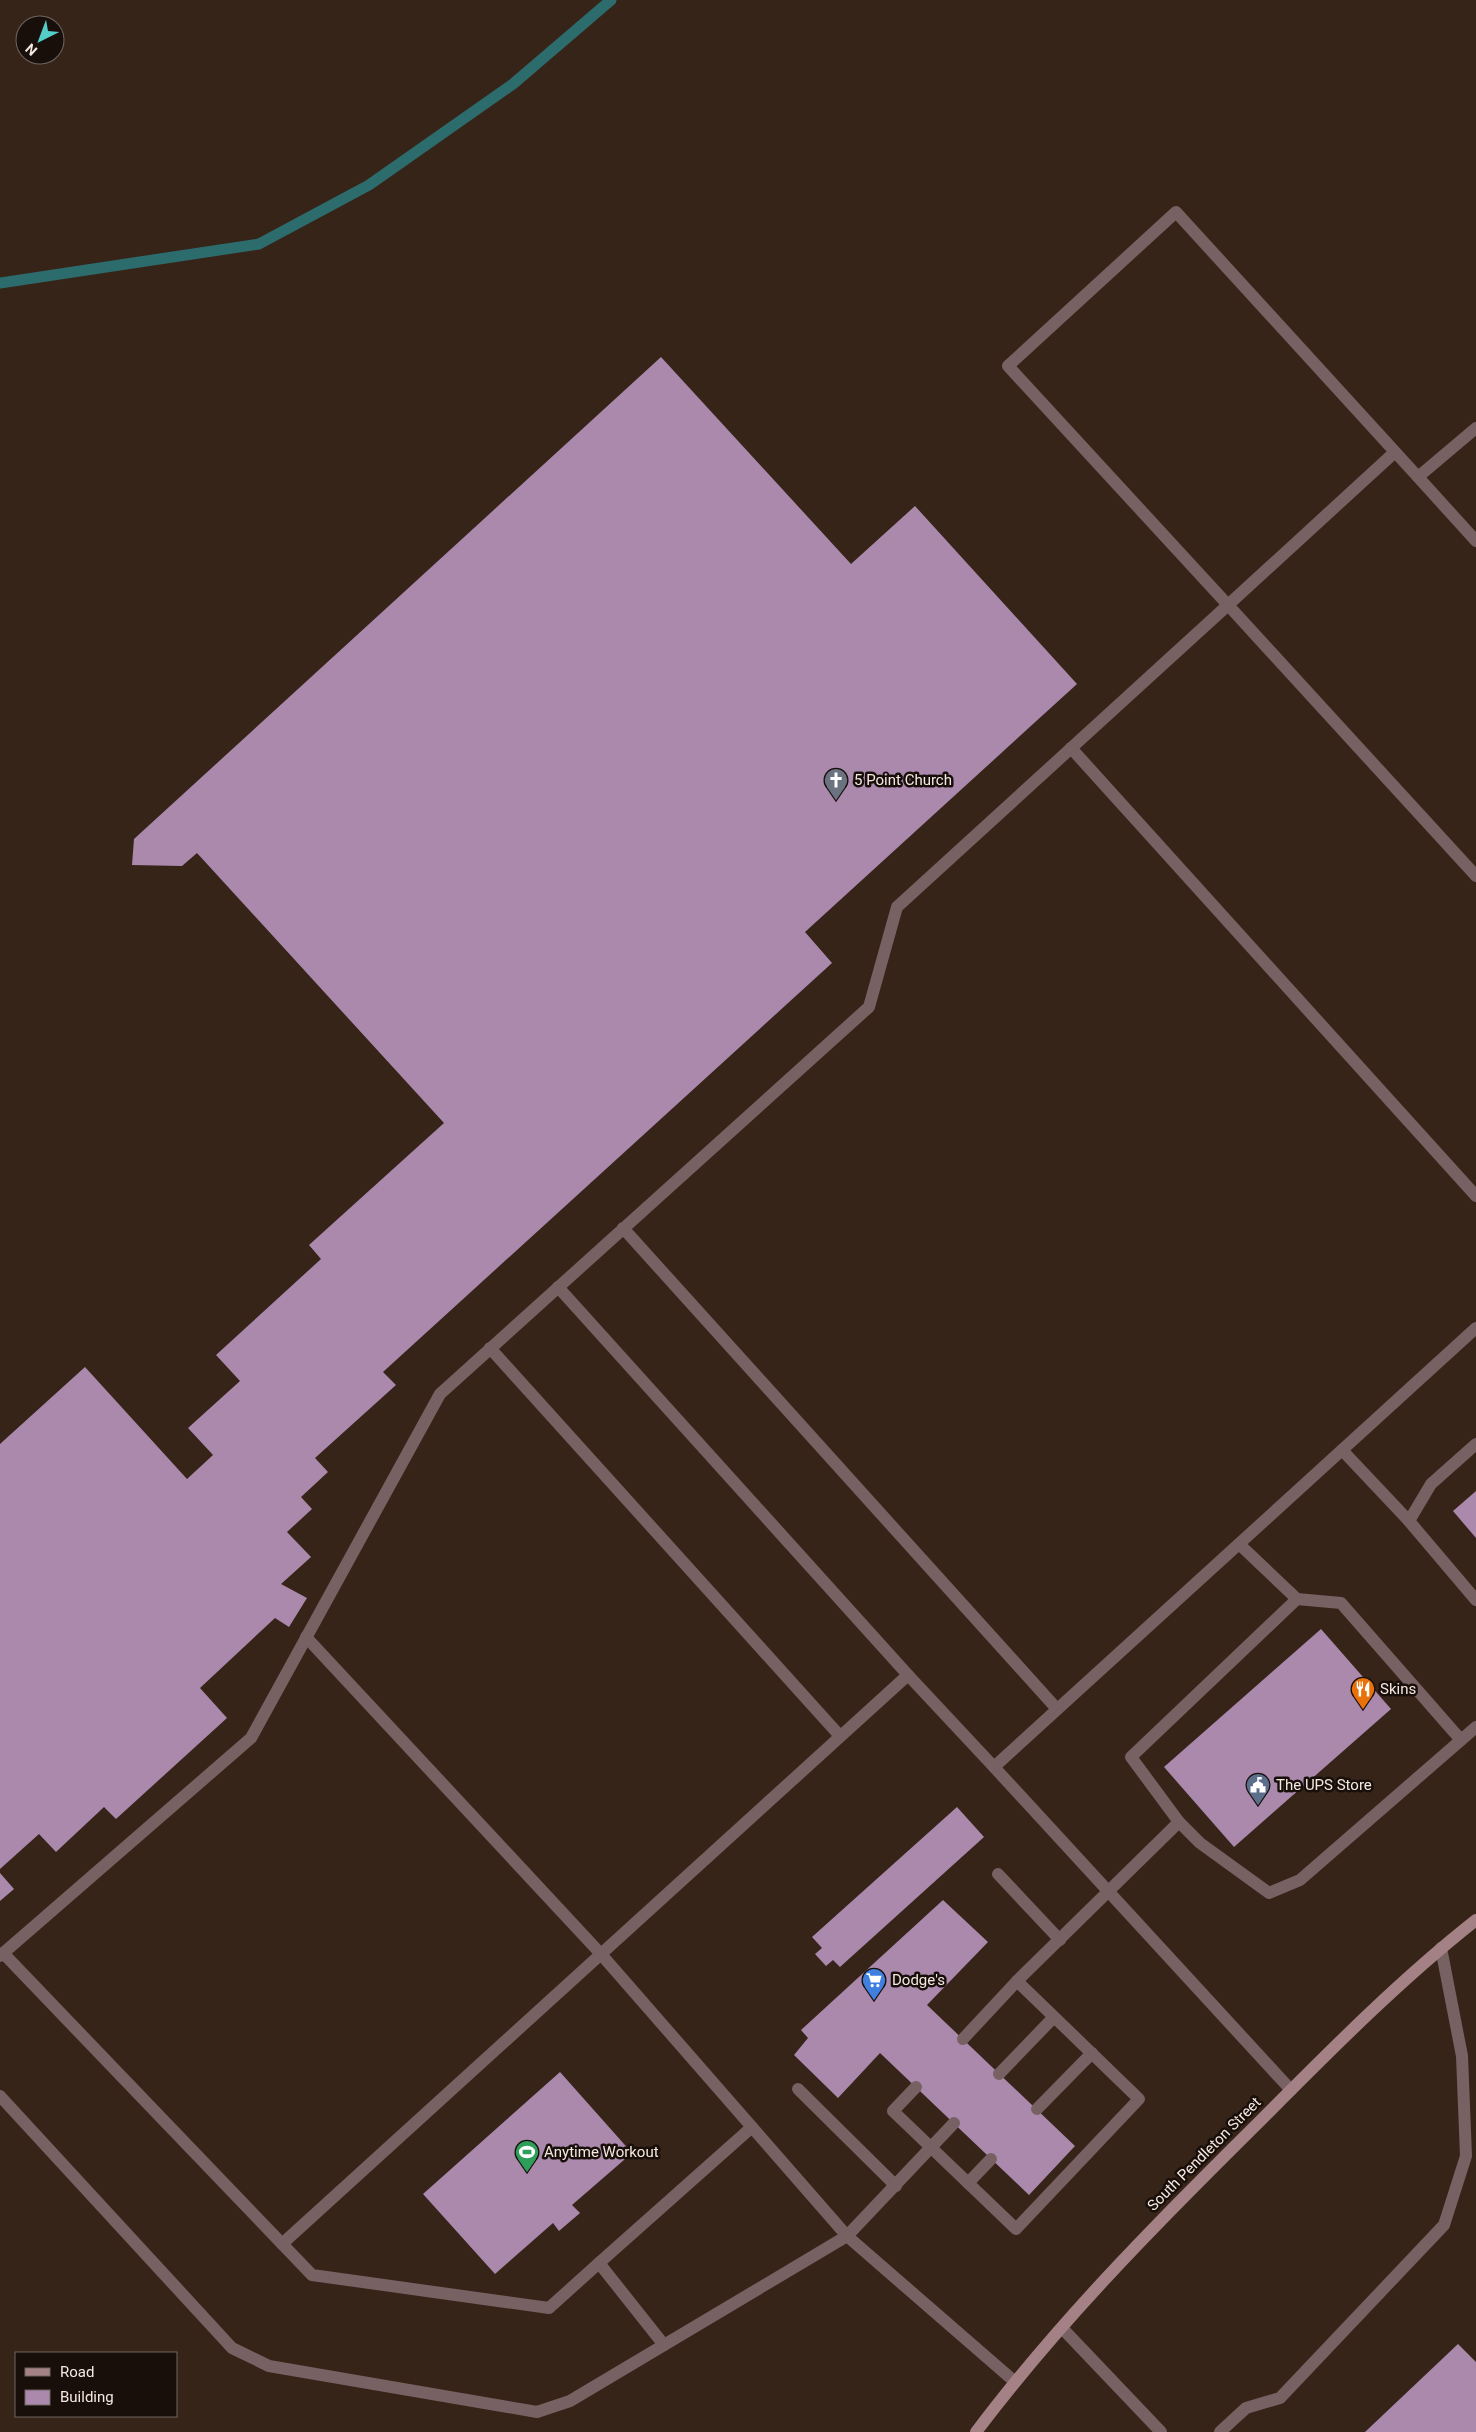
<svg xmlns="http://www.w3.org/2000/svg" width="1476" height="2432" font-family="Roboto,sans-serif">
<rect width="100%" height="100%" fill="#372419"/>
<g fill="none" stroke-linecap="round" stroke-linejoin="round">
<polyline stroke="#2c6c6d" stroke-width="11" points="0,283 259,244 369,185 513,84 611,0"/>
</g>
<g fill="#aa89ad">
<polygon points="661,357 851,564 915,506 1077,684 805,932 832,963 383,1372 396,1385 315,1458 328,1472 301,1497 312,1509 287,1532 311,1557 281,1584 307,1598 289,1627 275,1618 200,1688 227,1718 116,1819 104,1807 56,1852 39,1834 0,1869 0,1444 85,1367 187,1479 213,1455 188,1428 240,1381 216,1355 321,1259 309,1245 444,1123 197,853 182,866 132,865 134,839"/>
<polygon points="1476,1491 1476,1538 1453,1511"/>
<polygon points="1321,1629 1391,1709 1234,1847 1164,1767"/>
<polygon points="957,1807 984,1837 840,1967 833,1960 826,1966 815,1954 822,1948 812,1937"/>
<polygon points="0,1873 14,1889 0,1901"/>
<polygon points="943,1900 988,1942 927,2005 1075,2146 1029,2195 880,2053 838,2098 794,2055 808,2038 801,2030"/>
<polygon points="560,2072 632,2153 572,2205 580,2213 559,2231 553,2223 495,2274 423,2194"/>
<polygon points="1458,2344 1476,2362 1476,2432 1365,2432"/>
</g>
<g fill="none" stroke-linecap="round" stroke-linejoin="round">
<g stroke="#786163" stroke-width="12">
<polyline points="1476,428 1418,477 1476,541"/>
<polyline points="1395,452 1228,605 1008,366 1176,212 1418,477"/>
<polyline points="1071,748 1476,1196"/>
<polyline points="623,1228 1057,1709"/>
<polyline points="558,1287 908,1675"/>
<polyline points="490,1348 840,1736"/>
<polyline points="1476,1444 1431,1484 1409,1521 1476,1600"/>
<polyline points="1342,1450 1409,1521"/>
<polyline points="1239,1544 1297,1599 1341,1603 1461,1740"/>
<polyline points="306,1637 600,1953 847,2236 954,2123"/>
<polyline points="1179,1822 1131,1757 1297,1599"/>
<polyline points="998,1874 1060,1940"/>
<polyline points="3,1953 312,2275 549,2308 599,2263"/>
<polyline points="0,1956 251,1738 440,1394 869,1007 897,907 1228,605 1476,876"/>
<polyline points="963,2039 1017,1981 1179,1822 1200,1843 1269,1893 1300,1880 1476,1727"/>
<polyline points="999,2074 1054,2017"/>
<polyline points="916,2087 893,2111 1016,2229 1139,2099 1017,1981"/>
<polyline points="798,2089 896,2186"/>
<polyline points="1291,2090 994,1767 1476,1328"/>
<polyline points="0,2096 232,2348 269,2366 537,2412 570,2401 847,2236 1014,2381"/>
<polyline points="1037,2109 1092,2053"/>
<polyline points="968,2183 991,2159"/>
<polyline points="282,2244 908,1675 994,1767"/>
<polyline points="1062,2328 1161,2432"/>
<polyline points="664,2345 599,2263 752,2127"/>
<polyline points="1220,2432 1246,2408 1280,2398 1444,2225 1466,2156 1462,2056 1441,1948"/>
</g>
<path stroke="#a48184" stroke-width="12" d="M976,2432C1059,2322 1155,2225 1253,2128C1325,2056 1396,1983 1476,1920"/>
</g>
<defs>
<g id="church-pin" transform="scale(1.25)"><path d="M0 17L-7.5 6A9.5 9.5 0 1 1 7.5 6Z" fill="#6b7280" stroke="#180f0b"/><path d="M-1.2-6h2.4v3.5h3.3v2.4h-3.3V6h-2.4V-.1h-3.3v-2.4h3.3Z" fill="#fff"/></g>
<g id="restaurant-pin" transform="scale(1.25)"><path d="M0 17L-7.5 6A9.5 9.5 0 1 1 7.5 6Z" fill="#e8710a" stroke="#180f0b"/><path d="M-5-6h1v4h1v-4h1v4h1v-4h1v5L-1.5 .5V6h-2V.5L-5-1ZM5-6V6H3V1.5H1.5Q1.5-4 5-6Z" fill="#fff"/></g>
<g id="civic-pin" transform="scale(1.25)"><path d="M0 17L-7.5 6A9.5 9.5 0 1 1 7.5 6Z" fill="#5c6f8a" stroke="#180f0b"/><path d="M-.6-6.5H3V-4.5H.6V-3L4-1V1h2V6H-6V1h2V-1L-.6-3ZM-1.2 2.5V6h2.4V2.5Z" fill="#fff"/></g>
<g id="supermarket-pin" transform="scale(1.25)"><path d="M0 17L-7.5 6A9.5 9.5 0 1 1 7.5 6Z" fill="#3f7fe0" stroke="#180f0b"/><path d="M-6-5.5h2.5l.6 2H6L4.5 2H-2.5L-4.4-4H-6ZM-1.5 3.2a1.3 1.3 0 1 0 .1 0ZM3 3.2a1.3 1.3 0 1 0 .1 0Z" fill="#fff"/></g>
<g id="stadium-pin" transform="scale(1.25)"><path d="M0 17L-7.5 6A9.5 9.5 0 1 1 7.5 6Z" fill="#2e9e5b" stroke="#180f0b"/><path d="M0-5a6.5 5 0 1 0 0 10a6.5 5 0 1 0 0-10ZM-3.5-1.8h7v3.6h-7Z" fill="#fff"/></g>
</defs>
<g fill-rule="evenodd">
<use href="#church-pin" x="836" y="780"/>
<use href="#restaurant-pin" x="1363" y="1689"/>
<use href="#civic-pin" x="1258" y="1785"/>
<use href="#supermarket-pin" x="874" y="1980"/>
<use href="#stadium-pin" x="527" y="2152"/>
</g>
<g text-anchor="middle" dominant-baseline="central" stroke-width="5" stroke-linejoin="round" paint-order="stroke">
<g font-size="15" fill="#f5e8e0" stroke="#180f0b" text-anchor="start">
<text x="854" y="780">5 Point Church</text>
<text x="1380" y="1689">Skins</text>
<text x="1276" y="1785">The UPS Store</text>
<text x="892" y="1980">Dodge's</text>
<text x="544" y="2152">Anytime Workout</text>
</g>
<g font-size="15" fill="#f5e8e0" stroke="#180f0b">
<text transform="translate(1204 2154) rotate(-45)">South Pendleton Street</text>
</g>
</g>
<rect x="15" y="2352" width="162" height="65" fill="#180f0b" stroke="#706660"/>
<rect x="25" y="2368" width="25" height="8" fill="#a48184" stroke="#706660"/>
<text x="60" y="2377" font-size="15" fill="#f5e8e0">Road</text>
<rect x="25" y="2390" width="25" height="15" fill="#aa89ad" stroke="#706660"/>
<text x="60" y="2402" font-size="15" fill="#f5e8e0">Building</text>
<g transform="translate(40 40) rotate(222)"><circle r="24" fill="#180f0b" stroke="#706660"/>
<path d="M0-4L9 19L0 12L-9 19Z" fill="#54cdc8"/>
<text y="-8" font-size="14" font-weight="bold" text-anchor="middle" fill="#f5e8e0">N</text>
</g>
</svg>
